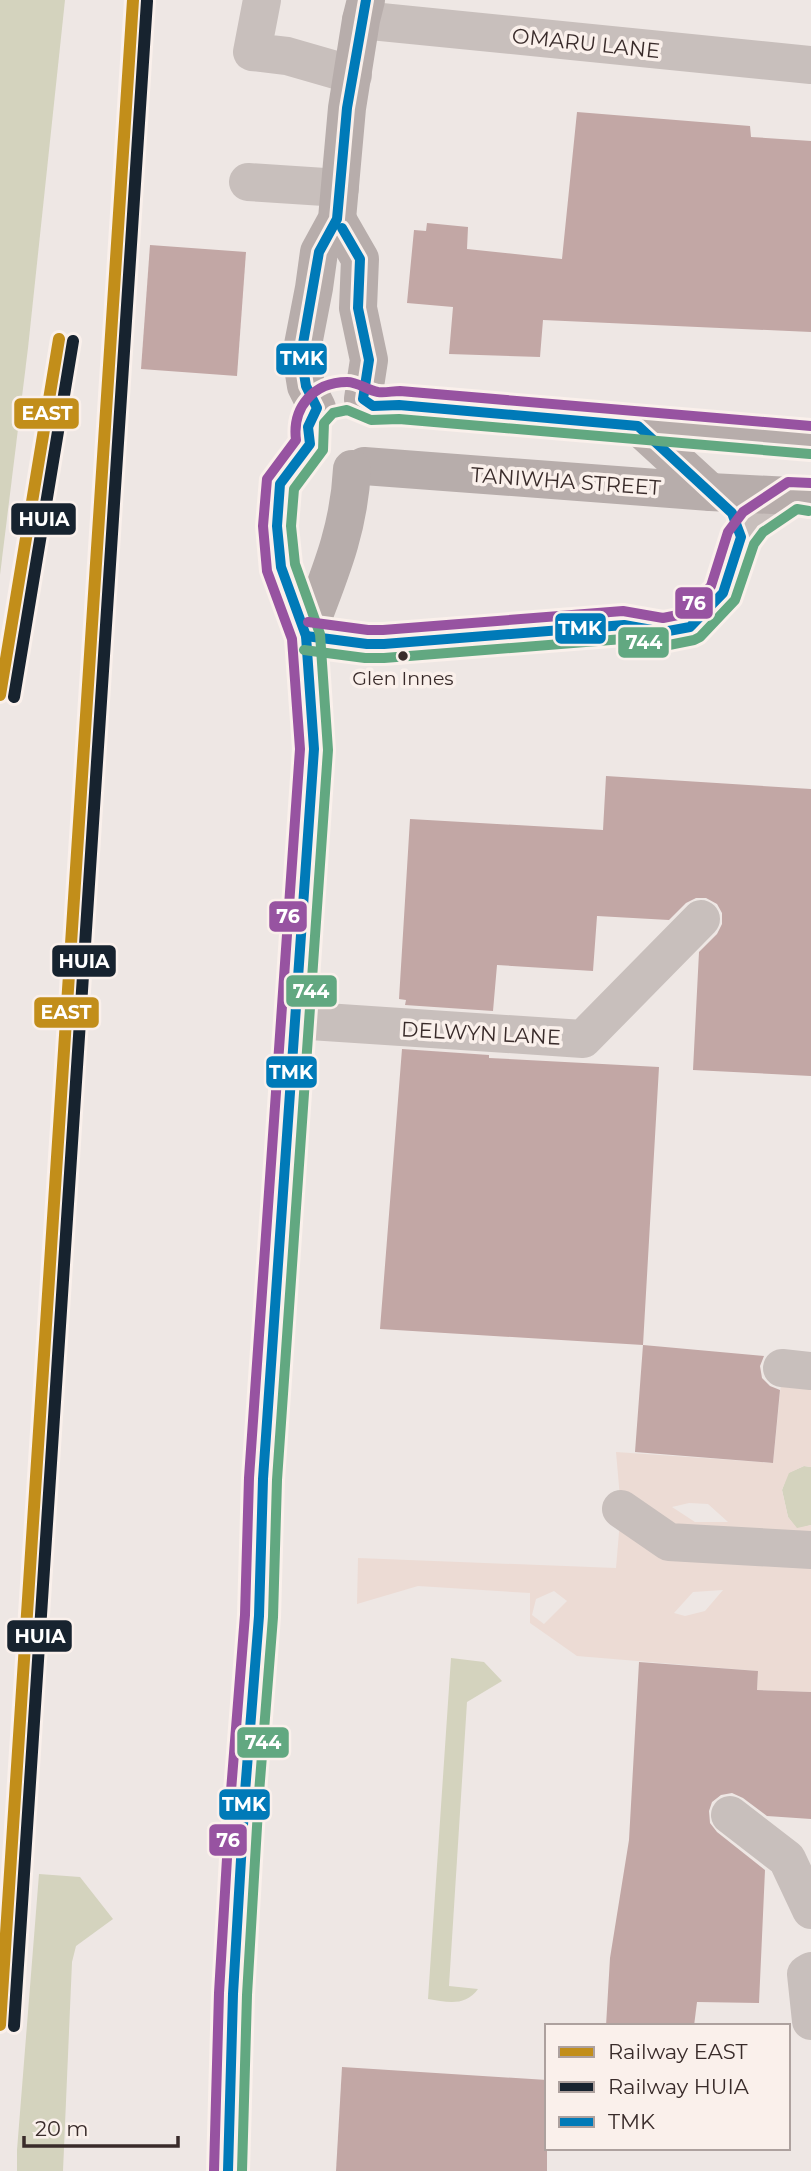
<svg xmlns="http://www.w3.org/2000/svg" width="811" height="2171" font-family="Montserrat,sans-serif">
<rect width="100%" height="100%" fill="#eee7e4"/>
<g fill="#d4d3be">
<polygon points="0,0 65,0 28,348 0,575"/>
<polygon points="804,1466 811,1467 811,1525 797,1529 788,1517 782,1490 788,1473"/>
<path d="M451,1658L484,1662L502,1681L467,1702L449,1986L478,1989C465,2007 447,2002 428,1999Z"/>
<polygon points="39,1874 80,1877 113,1919 76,1946 72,1962 63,2171 17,2171 17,2150"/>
</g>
<path fill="#ecdbd4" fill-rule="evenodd" d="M811,1359V1467L804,1466L789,1473L782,1490L788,1517L797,1528L811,1525V1692L757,1690L758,1671L577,1656L530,1623V1593L418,1586L357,1604L358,1558L616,1568L621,1509L616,1452L773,1463L781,1383ZM689,1503L708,1504L728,1522H695L672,1507ZM723,1590L705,1611L685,1616L674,1613L693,1592ZM554,1591L567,1601L544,1624L532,1615L536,1599Z"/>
<g fill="#c2a7a5">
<polygon points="577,112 750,126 751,137 811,141 811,332 543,320 540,357 449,354 453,307 407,303 414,230 426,231 427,223 468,227 467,249 562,259"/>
<polygon points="150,245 246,252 237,376 141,369"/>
<polygon points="606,776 811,789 811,1076 693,1070 699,952 717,934 722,924 722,913 717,904 706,898 696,898 686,903 669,920 597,916 593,971 497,965 493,1011 405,1005 406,1000 399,999 410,819 603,830"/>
<polygon points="402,1049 489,1055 489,1058 659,1067 643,1345 764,1356 760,1366 762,1378 770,1386 780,1390 773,1463 635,1452 643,1345 380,1329"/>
<polygon points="639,1662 758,1671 757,1690 811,1692 811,1819 767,1816 743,1798 732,1793 721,1795 712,1802 709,1811 710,1823 717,1832 765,1870 759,2003 697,2002 694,2026 606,2026 610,1958 629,1840"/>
<polygon points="342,2067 547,2080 547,2171 336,2171"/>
</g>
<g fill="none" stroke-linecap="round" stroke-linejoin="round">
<g stroke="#c8bfbc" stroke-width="38">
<polyline points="262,0 252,52 287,56 353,75"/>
<polyline points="361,20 811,65"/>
<polyline points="248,182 340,188"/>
<polyline points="306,636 367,644 384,644 624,625 663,632 690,627 723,593 741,537 753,522 793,495"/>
<polyline points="295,1020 583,1039 701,919"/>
<polyline points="782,1368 811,1371"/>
<polyline points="621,1509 669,1542 811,1550"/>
<polyline points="730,1815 787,1859 811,1910"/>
<polyline points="811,1971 806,1974 811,2021"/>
</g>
<g stroke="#b7adab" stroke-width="38">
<polyline points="337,219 360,259 358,308 369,360 363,399"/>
<polyline points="373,406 399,405 811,440"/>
<polyline points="317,408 306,386 301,355 314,288 319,252 337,219 347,108 361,20 366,0"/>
<polyline points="638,426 710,492"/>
<polyline points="364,466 710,492 811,497"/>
<path d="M306,636C328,578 349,532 352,469"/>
<polyline points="228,2171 233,1994 245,1792 259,1616 263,1479 314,749 306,636 281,567 277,526 280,484 310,444"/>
</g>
<g stroke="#faf0eb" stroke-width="16">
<g id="bus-1">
<polyline points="306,636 367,644 384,644 624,625 663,632 690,627 723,593 741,537 732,513 638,426 399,405 373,406 363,399 369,360 358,308 360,259 342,228"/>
<polyline points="228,2171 233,1994 245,1792 259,1616 263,1479 314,749 306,636 281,567 277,526 280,484 310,444 308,427 317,408 306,386 301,355 319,252 337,219 347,108 366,0"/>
</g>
</g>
<g stroke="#faf0eb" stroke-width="16">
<g id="bus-2">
<polyline points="304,650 365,658 384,658 623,639 664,646 694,640 700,637 735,600 754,544 763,532 797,509 809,511"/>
<polyline points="242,2171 247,1995 259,1793 273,1617 277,1480 328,750 320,634 295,564 291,526 294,489 323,450 324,423 333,413 347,410 371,420 399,419 810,454"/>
</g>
</g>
<g stroke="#faf0eb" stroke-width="16">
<g id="bus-3">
<polyline points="308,622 368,630 383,630 623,611 663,618 683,614 711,586 728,532 743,512 788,482 811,483"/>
<path d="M214,2171L219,1993L231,1791L245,1615L249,1478L300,749L292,639L267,571L263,526L267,479L296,440C292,408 313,382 347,382C358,382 367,390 378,392C385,393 393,391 400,391L811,426"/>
</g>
</g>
<use href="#bus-1" stroke="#007ab8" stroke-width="10"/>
<use href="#bus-2" stroke="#62a881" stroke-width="10"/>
<use href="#bus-3" stroke="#9753a1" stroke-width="10"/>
<g stroke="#faf0eb" stroke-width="18">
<g id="rail-1">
<polyline points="0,695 59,339"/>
<polyline points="0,2025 133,0"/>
</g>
</g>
<g stroke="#faf0eb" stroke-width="18">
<g id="rail-2">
<polyline points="14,697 73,341"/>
<polyline points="14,2026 147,1"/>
</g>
</g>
<use href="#rail-1" stroke="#c28e1a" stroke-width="12"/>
<use href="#rail-2" stroke="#17232f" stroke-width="12"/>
</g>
<circle fill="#392b2a" stroke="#faf0eb" stroke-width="2.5" cx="403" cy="656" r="6"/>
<g text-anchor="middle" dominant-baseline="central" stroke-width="7" stroke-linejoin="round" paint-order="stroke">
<g font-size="19" fill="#392b2a" stroke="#faf0eb">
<text x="403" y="678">Glen Innes</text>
</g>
<g font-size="21" fill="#392b2a" stroke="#faf0eb">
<text transform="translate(586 43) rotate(6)">OMARU LANE</text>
<text transform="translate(566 481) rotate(4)">TANIWHA STREET</text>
<text transform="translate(481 1033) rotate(3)">DELWYN LANE</text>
</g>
</g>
<g stroke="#faf0eb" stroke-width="2.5">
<rect x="275" y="342" width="53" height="34" rx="7" fill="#007ab8"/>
<rect x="13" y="397" width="67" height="33" rx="7" fill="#c28e1a"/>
<rect x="10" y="502" width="67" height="34" rx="7" fill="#17232f"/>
<rect x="674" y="586" width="40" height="34" rx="7" fill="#9753a1"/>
<rect x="554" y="612" width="53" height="33" rx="7" fill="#007ab8"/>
<rect x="617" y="626" width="53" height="33" rx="7" fill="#62a881"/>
<rect x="268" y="900" width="40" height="33" rx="7" fill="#9753a1"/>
<rect x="51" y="944" width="66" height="34" rx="7" fill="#17232f"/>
<rect x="285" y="974" width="53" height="34" rx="7" fill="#62a881"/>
<rect x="33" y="996" width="67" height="33" rx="7" fill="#c28e1a"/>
<rect x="265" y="1055" width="53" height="34" rx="7" fill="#007ab8"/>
<rect x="6" y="1619" width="67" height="34" rx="7" fill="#17232f"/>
<rect x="236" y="1726" width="54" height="33" rx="7" fill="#62a881"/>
<rect x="218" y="1788" width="53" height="33" rx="7" fill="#007ab8"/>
<rect x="208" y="1823" width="40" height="34" rx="7" fill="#9753a1"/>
</g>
<g font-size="19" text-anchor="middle" font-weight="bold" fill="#fff">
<text x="302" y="365">TMK</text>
<text x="47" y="420">EAST</text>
<text x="44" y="526">HUIA</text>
<text x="694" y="610">76</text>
<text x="580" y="635">TMK</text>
<text x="644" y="649">744</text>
<text x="288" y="923">76</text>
<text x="84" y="968">HUIA</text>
<text x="311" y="998">744</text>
<text x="66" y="1019">EAST</text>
<text x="291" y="1079">TMK</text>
<text x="40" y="1643">HUIA</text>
<text x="263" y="1749">744</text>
<text x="244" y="1811">TMK</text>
<text x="228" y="1847">76</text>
</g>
<rect x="545" y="2024" width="245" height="126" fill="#faf0eb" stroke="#ada19e" stroke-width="2"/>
<rect x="559" y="2047" width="35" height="10" fill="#c28e1a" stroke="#ada19e" stroke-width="2"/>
<text x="608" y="2059" font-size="21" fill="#392b2a">Railway EAST</text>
<rect x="559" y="2082" width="35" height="10" fill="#17232f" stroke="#ada19e" stroke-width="2"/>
<text x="608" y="2094" font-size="21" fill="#392b2a">Railway HUIA</text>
<rect x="559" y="2117" width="35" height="10" fill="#007ab8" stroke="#ada19e" stroke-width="2"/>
<text x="608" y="2129" font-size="21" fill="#392b2a">TMK</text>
<path d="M24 2136v10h154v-10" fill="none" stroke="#392b2a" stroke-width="3.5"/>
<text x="35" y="2136" font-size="21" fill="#392b2a" stroke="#faf0eb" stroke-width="5" paint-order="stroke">20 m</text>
</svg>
